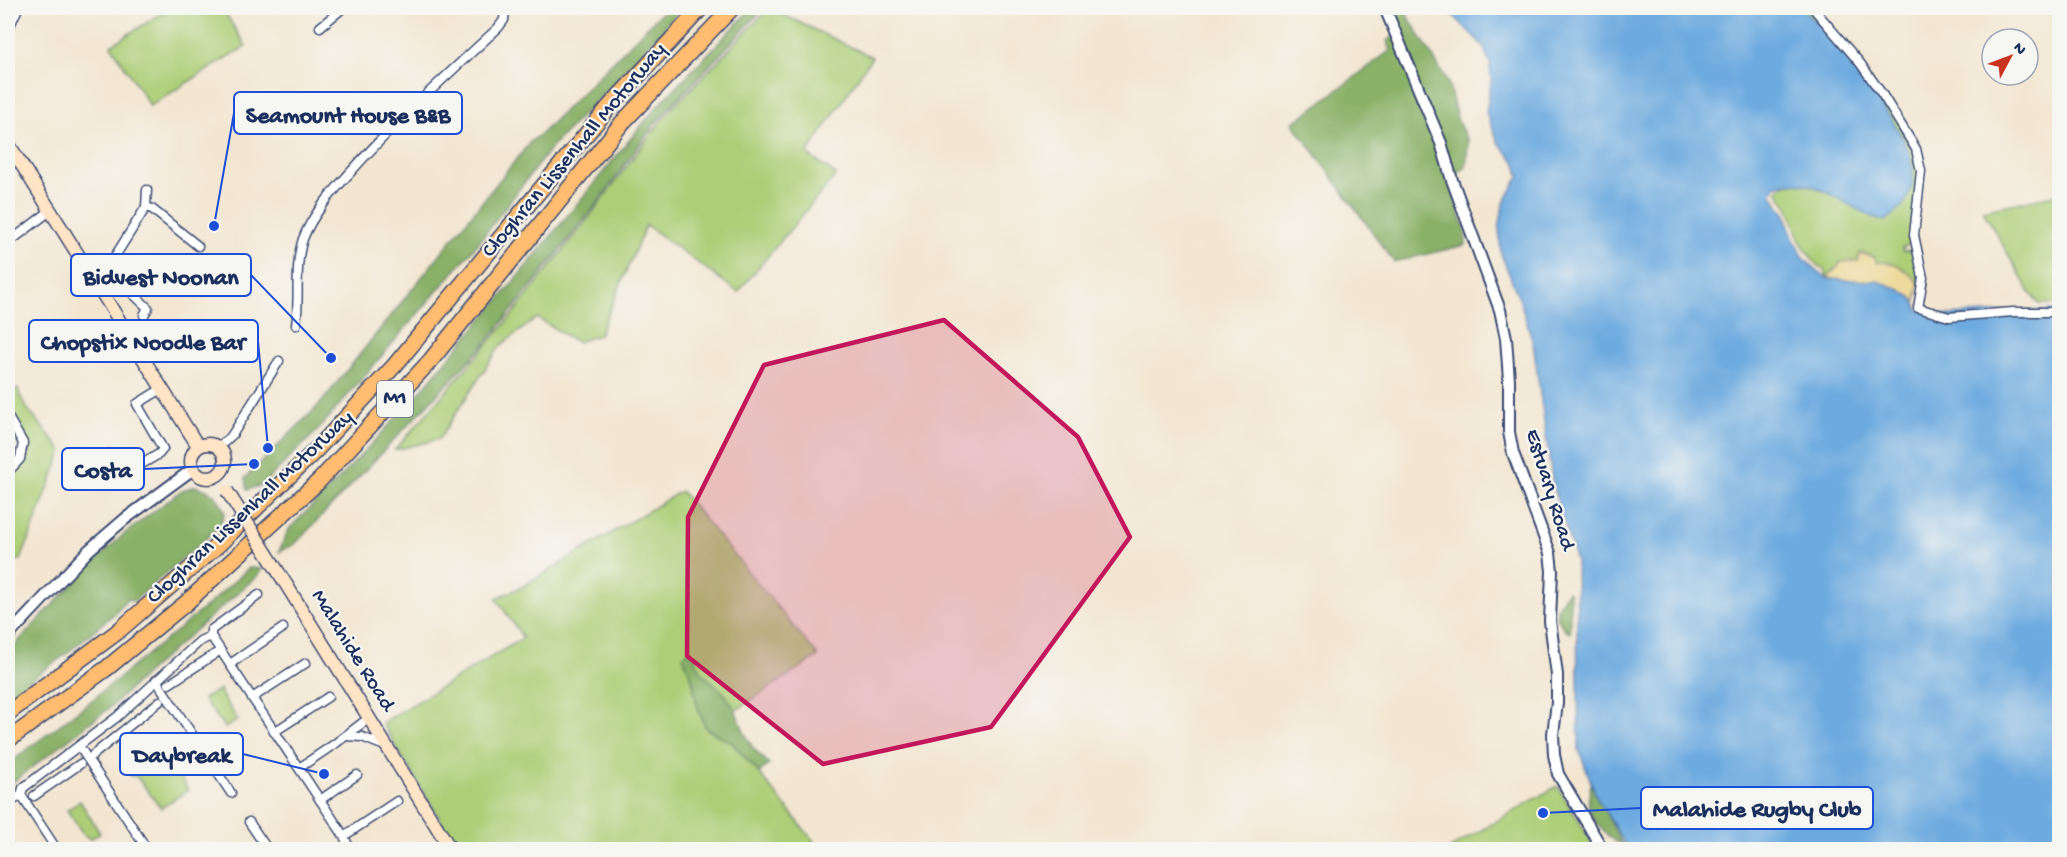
<svg xmlns="http://www.w3.org/2000/svg" width="2067" height="857" font-family="'Gochi Hand',sans-serif">
<rect width="100%" height="100%" fill="#f6f6f2"/>
<filter id="ink" filterUnits="userSpaceOnUse"><feTurbulence type="fractalNoise" baseFrequency=".0167" numOctaves="2"/><feDisplacementMap in="SourceGraphic" scale="12" xChannelSelector="R" yChannelSelector="G"/><feConvolveMatrix kernelMatrix="1 2 1 2 8 2 1 2 1" color-interpolation-filters="sRGB"/></filter>
<filter id="wash" filterUnits="userSpaceOnUse"><feTurbulence type="fractalNoise" baseFrequency=".008" numOctaves="4" result="noise"/><feDisplacementMap in="SourceGraphic" scale="24" xChannelSelector="R" yChannelSelector="G"/><feGaussianBlur stdDeviation="1.35" result="paint"/><feColorMatrix in="noise" values="0 0 0 0 0 0 0 0 0 0 0 0 0 0 0 0 0 1.4 0 .05"/><feComposite in="paint" operator="in"/></filter>
<g filter="url(#wash)">
<rect width="100%" height="100%" fill="#f3e6d1"/>
<g fill="#adce77" stroke="#647e6a" stroke-width="1.5">
<polygon points="170,8 222,8 246,46 150,106 111,45"/>
<polygon points="769,8 872,57 807,154 836,175 738,292 646,225 599,335 577,342 537,318 500,346 439,439 395,450 504,325 587,220 662,119"/>
<path d="M1801,8H1813L1900,120L1921,171L1910,228L1911,243L1902,248L1904,251L1909,250L1914,253L1920,273L1919,283L1891,263H1877L1874,257L1860,253L1858,262H1841L1828,279L1824,270L1814,262L1799,239L1789,208L1777,191C1778,190 1784,185 1785,184C1801,178 1833,195 1847,202L1903,136L1843,51Z"/>
<polygon points="2059,194 2059,304 2039,304 2029,291 1983,210"/>
<path d="M18,389C24,413 49,430 62,452L21,560H15L12,564L8,561V476L21,467L27,450L26,441L8,410V391Z"/>
<polygon points="681,491 818,656 715,724 759,773 820,849 458,849 382,723 523,638 496,598 520,588"/>
<polygon points="220,689 222,696 238,720 225,728 203,699"/>
<polygon points="162,740 165,745 164,749 188,790 161,808 136,776 131,776 127,769"/>
<polygon points="1557,786 1597,850 1447,850"/>
<polygon points="80,801 100,833 90,839 83,834 67,810"/>
</g>
<g fill="#8ab168" stroke="#527063" stroke-width="1.5">
<polygon points="666,8 682,8 603,94 553,145 475,247 318,430 262,485 247,490 245,478 320,404 531,141 542,133"/>
<polygon points="752,8 764,8 655,123 596,205 486,343 295,544 279,552 289,529 338,480 419,393 506,291 654,110"/>
<polygon points="1392,8 1403,8 1448,82 1458,122 1468,141 1466,167 1448,179 1465,228 1466,245 1394,262 1293,123 1391,50 1387,41 1400,31"/>
<path d="M195,486C211,490 219,497 225,512L219,527L134,601L127,599L115,613L65,655L8,696V652L86,570L124,534L182,490Z"/>
<polygon points="249,568 262,569 257,576 150,670 113,705 8,786 8,764 87,704 209,604"/>
<polygon points="1568,591 1570,593 1570,632 1565,630 1556,616 1558,606"/>
<polygon points="689,652 692,654 703,674 724,693 734,707 744,732 753,748 769,764 759,773 732,743 706,729 697,706 692,679 683,656"/>
<path d="M1591,784L1622,844C1609,841 1593,822 1589,808C1587,802 1590,791 1591,784Z"/>
</g>
<path fill="#eeda9e" stroke="#84847e" stroke-width="1.5" d="M1860,253L1874,257L1877,263C1896,259 1907,271 1919,283L1916,301L1828,278L1841,262L1858,261Z"/>
<path fill="#6daadf" stroke="#446c9e" stroke-width="1.5" d="M1432,8H1801C1815,22 1830,35 1843,50C1855,64 1864,80 1875,95C1902,134 1940,185 1885,221C1848,212 1816,171 1775,186L1771,193L1786,215L1791,234L1805,260L1828,279L1877,281L1897,288L1913,298L1918,310L1947,315L2059,310V849H1628L1597,798L1579,750L1576,561L1553,486L1533,343L1520,301L1501,254L1499,230L1503,205L1519,176L1516,163L1498,142L1486,112L1491,81L1490,63L1483,46L1453,15L1433,13Z"/>
</g>
<g filter="url(#ink)">
<g fill="none" stroke-linecap="round" stroke-linejoin="round">
<g stroke="#3b4a6f" stroke-width="11">
<g id="minor">
<polyline points="1813,8 1860,63 1882,94 1916,149 1921,171 1914,235 1923,278 1918,308 1949,317 2013,312 2060,312"/>
<polyline points="320,27 343,8"/>
<polyline points="8,30 18,8"/>
<polyline points="146,207 147,190"/>
<polyline points="8,255 9,244 13,239 50,211"/>
<polyline points="107,269 148,308 144,315"/>
<polyline points="91,275 107,269 146,207 152,209 198,246"/>
<path d="M296,325C300,297 294,266 303,239C312,215 331,194 348,175C394,123 446,76 498,28L504,20L505,8"/>
<polyline points="8,417 23,443 20,459 8,472"/>
<polyline points="219,447 232,435 279,361"/>
<polyline points="69,482 109,454 116,457 130,471 159,454 163,449 137,404 163,388"/>
<polyline points="259,595 211,630 211,636 344,836 350,850"/>
<polyline points="230,664 283,628"/>
<polyline points="156,680 231,793"/>
<polyline points="169,684 215,654"/>
<polyline points="252,698 306,663"/>
<polyline points="274,732 328,697"/>
<polyline points="346,736 362,737 387,747"/>
<polyline points="79,746 145,846"/>
<polyline points="93,755 160,701"/>
<polyline points="299,768 336,743 369,718"/>
<polyline points="34,796 80,764"/>
<polyline points="320,800 357,775"/>
<polyline points="8,804 21,795"/>
<polyline points="249,822 268,850"/>
<polyline points="344,836 397,801"/>
<polyline points="57,850 21,795 23,788 117,717 200,641 211,636"/>
</g>
</g>
<g stroke="#3b4a6f" stroke-width="14">
<g id="tertiary">
<polyline points="1385,8 1441,143 1452,180 1500,310 1506,338 1509,380 1509,432 1513,453 1550,553 1552,571 1550,621 1557,675 1557,703 1553,734 1554,755 1558,774 1603,850"/>
<polyline points="8,636 89,550 125,519 193,469"/>
</g>
</g>
<g stroke="#3b4a6f" stroke-width="15">
<g id="secondary">
<polyline points="8,143 198,446"/>
<circle cx="208" cy="461" r="17"/>
<polyline points="279,573 451,850"/>
</g>
</g>
<g stroke="#3b4a6f" stroke-width="18">
<g id="motorway">
<polyline points="8,713 116,633 219,544 317,449 395,365 609,107 701,8"/>
<polyline points="8,740 107,668 186,603 319,481 431,360 622,123 732,8"/>
</g>
</g>
<use href="#minor" stroke="#fff" stroke-width="8"/>
<use href="#tertiary" stroke="#fff" stroke-width="10"/>
<use href="#secondary" stroke="#ffe4c6" stroke-width="12"/>
<use href="#motorway" stroke="#febc70" stroke-width="15"/>
<g stroke="#3b4a6f" stroke-width="15" stroke-linecap="butt">
<polyline id="secondary-bridge" points="227,491 279,573"/>
</g>
<use href="#secondary-bridge" stroke="#ffe4c6" stroke-width="12"/>
</g>
</g>
<path fill="#c2185b" fill-opacity="0.2" stroke="#c2185b" stroke-width="4.5" stroke-linejoin="round" d="M944,320L1078,437L1130,537L991,727L823,764L687,656L688,517L764,365Z"/>
<g text-anchor="middle" dominant-baseline="central" stroke-width="4.5" stroke-linejoin="round" paint-order="stroke">
<rect fill="#f6f6f2" stroke="#5d6b8a" stroke-width="1.5" x="377" y="381" width="36" height="36" rx="4.5"/>
<g font-size="21" font-weight="bold" fill="#1b2f5e">
<text x="395" y="399">M1</text>
</g>
<g font-size="22" fill="#1b2f5e" stroke="#f6f6f2">
<text transform="translate(575 151) rotate(-50)">Cloghran Lissenhall Motorway</text>
<text transform="translate(1549 490) rotate(73)">Estuary Road</text>
<text transform="translate(251 508) rotate(-43)">Cloghran Lissenhall Motorway</text>
<text transform="translate(352 651) rotate(58)">Malahide Road</text>
</g>
</g>
<path fill="none" stroke="#1d4ed8" stroke-width="2" d="M214 226L234 113M331 358L251 275M268 448L258 341M254 464L144 469M324 774L243 754M1543 813L1641 808"/>
<g fill="#1d4ed8" stroke="#f6f6f2" stroke-width="2">
<circle cx="214" cy="226" r="6"/>
<circle cx="331" cy="358" r="6"/>
<circle cx="268" cy="448" r="6"/>
<circle cx="254" cy="464" r="6"/>
<circle cx="324" cy="774" r="6"/>
<circle cx="1543" cy="813" r="6"/>
</g>
<g fill="#f6f6f2" stroke="#1d4ed8" stroke-width="2">
<rect x="234" y="92" width="228" height="42" rx="6"/>
<rect x="71" y="254" width="180" height="42" rx="6"/>
<rect x="29" y="320" width="229" height="42" rx="6"/>
<rect x="62" y="448" width="82" height="42" rx="6"/>
<rect x="120" y="733" width="123" height="42" rx="6"/>
<rect x="1641" y="787" width="232" height="42" rx="6"/>
</g>
<g font-size="24" text-anchor="middle" font-weight="bold" fill="#1b2f5e">
<text x="348" y="122">Seamount House B&amp;B</text>
<text x="161" y="284">Bidvest Noonan</text>
<text x="143" y="349">Chopstix Noodle Bar</text>
<text x="103" y="477">Costa</text>
<text x="182" y="762">Daybreak</text>
<text x="1757" y="816">Malahide Rugby Club</text>
</g>
<rect width="2067" height="857" fill="none" stroke="#f6f6f2" stroke-width="30"/>
<g transform="translate(2010 57) rotate(49)"><circle r="28" fill="#f6f6f2" stroke="#9ea6b7" stroke-width="1.5"/>
<path d="M0-4.5L10 22L0 15L-10 22Z" fill="#c8321e"/>
<text y="-9" font-size="16" font-weight="bold" text-anchor="middle" fill="#1b2f5e">N</text>
</g>
</svg>
